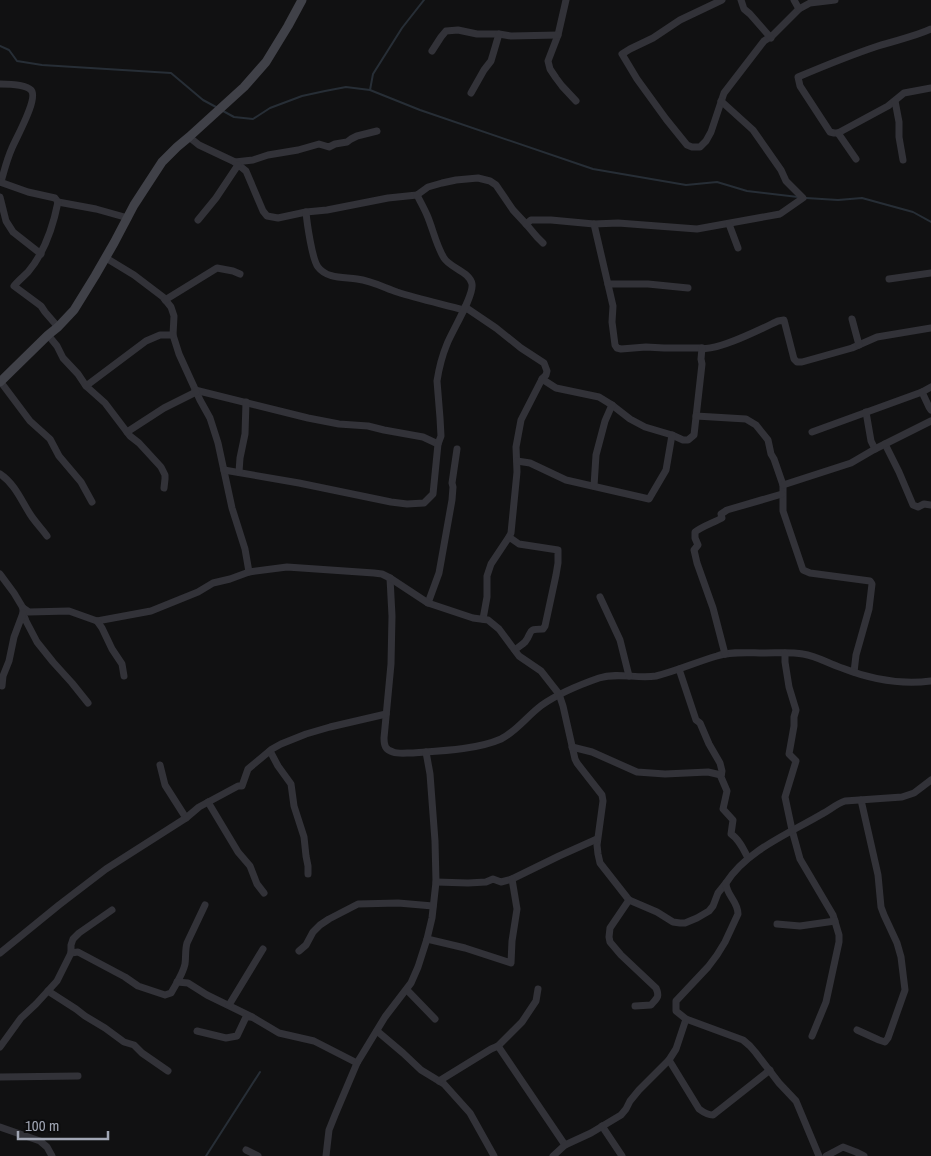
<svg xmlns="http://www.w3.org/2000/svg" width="931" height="1156" font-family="'Archivo Narrow',sans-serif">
<rect width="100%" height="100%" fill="#111112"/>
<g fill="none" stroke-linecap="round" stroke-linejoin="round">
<g stroke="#272e36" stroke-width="2">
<polyline points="0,46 9,50 17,61 42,65 171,73 203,100 216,107"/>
<polyline points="370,90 373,74 402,28 424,0"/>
<polyline points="223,111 234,117 253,119 270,108 302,96 325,91 346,87 370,90 420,110 593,169 686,185 717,182 747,191 798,197"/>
<polyline points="806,198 838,200 862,198 913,212 931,222"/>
<polyline points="206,1156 260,1072"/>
</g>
<g stroke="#323238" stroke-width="7">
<polyline points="566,0 558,35 548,61 550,69 556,78 562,86 576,101"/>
<polyline points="722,0 680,20 653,38 630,49 622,54 637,79 666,119 687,145 692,147 700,147 706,141 711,132 724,93 764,41 773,35 799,9 810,3 835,0"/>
<polyline points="741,0 744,9 750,14 771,38"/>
<polyline points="794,0 799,9"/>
<path d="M931,29C914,37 896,40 878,46C851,55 824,66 798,77L800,86L830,132L834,133H838L888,106L904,93L931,88"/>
<polyline points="432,51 441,37 446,31 458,30 477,34 499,34 511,36 558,35"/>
<path d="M0,84C8,84 25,84 31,90C39,98 16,138 12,148C7,159 4,171 1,182"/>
<polyline points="471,93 484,70 491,61 499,34"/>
<polyline points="895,101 899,122 899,137 903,160"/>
<polyline points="838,133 856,159"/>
<polyline points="189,137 199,145 235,162 246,171 263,211 267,216 278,218 306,212 327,210 388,198 417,195 428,187 442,183 456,180 478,178 490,181 496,185 513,210 526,224 537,237 543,243"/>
<polyline points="235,162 253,160 268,155 298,150 319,144 329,147 335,144 347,142 351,139 357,136 377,131"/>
<polyline points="0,182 28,192 55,198 58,202 96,209 128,218"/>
<polyline points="0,197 6,221 13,232 41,254"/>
<path d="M58,202C53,227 45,252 28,272C23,277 18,281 14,286L41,306L45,312L58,327"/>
<path d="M306,212C307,223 312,259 318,267C327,279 344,277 357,279C372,281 383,287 397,292C419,299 442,304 464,310"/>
<polyline points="198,220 216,198 238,165"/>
<polyline points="526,224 531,220 551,220 594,224 618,223 697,229 780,214 803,198 786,181 781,170 753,130 721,101"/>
<path d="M594,224L613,306L612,322L615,345L617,348L621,349L646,347L664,348H702C716,352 763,328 778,321L784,320L794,359L797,362H802L852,348L877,337L931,328"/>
<polyline points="729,224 738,248"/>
<polyline points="106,258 134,275 163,297 171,307 174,316 173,335 179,354 200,400 210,418 218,443 232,508 245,549 249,572"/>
<polyline points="889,279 931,273"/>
<polyline points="608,284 648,284 688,288"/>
<polyline points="165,300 217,268 233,271 240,274"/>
<polyline points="465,307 496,328 521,348 544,363 547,371 546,375 542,379 521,420 516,447 517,472 511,533 509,537 491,564 487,576 487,597 483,619"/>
<polyline points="852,319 859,345"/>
<polyline points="48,335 57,346 63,358 78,374 86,386 105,403 130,436 139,443 161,467 165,475 165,479 164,488"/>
<polyline points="542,379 556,388 599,397 612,405 630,419 645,427 672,435 683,440 688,440 694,435 702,364 701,359 702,348"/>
<polyline points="0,381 30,421 50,439 59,456 81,482 92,502"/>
<polyline points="86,386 146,341 160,335 173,335"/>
<polyline points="195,390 308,418 339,424 368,426 384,430 423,437 438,444"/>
<polyline points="922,392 929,407 931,410"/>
<polyline points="866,412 871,441 875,449"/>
<polyline points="696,416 746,419 756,425 768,440 771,454 774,459 783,485 783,511 803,570 810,573 870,581 872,584 869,609 856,655 854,672"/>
<polyline points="127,432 164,408 196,392"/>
<polyline points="812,432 922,392 931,387"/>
<polyline points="885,444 899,472 913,505 918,507 924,504 931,505"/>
<polyline points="517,461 530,463 566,480 649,499 666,470 672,435"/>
<path d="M224,470L299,483L391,502L407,504L424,503L433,494L438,444L441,436L440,418L437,381C439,368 442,356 447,344C452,331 474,296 472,284C470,272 450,268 444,258C436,245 433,229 427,215C424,208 420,201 417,195"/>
<polyline points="239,472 240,458 245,434 246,402"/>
<path d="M0,474C15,484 21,500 30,514C35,522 42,529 47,536"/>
<polyline points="783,485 851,463 875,449 931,421"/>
<polyline points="594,486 596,455 605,421 612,405"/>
<path d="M509,537L519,544L558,550V563L556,575L545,626L543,629C526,629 533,632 525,642C522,645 518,647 515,650"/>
<polyline points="0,574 14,593 23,608 23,613 26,621 37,642 53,662 72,683 88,703"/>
<path d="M390,578L392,616L391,664L384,738C384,745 385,750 393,752C398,754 406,753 411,753C438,751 476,750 501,739C517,731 527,716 542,705C559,693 579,685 599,678C618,672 637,679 656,676C677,671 696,662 717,656C732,651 749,653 765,653C778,653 791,652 803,654C817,656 829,664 842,668C870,679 901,685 931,681"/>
<polyline points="600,597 620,640 629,676"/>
<polyline points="428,603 439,573 452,500 453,487 452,483 457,449"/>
<polyline points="23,608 29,612 69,611 97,621 151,611 198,592 213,583 230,579 249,572 287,567 374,573 382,574 390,578 428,603 473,618 488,620 499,629 519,656 541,671 559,694 563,706 575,759 577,763 602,795 603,801 597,845 598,854 600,863 629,900 657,912 673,922 680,923 685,923 697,918 709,911 713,906 718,893 726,883"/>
<polyline points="97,621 102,628 112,649 122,664 124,676"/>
<polyline points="785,653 785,662 789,687 796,710 794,717 794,726 789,754 796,761 785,797 792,830 800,859 833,915 839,935 839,942 826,1002 812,1036"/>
<path d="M725,654L713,608L697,563L694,550L698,545L695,538V532C703,526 713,523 722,518L721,514L727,510L782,494"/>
<path d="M679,669L696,720L700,723L709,744L720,763L722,771L721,777L727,791L723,809L733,820L731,834C739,839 744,850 748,858"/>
<polyline points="2,686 3,676 9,661 14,637 23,613"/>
<polyline points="572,747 592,752 637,772 665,774 708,772 721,775"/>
<polyline points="270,751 278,766 291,784 294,806 304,837 306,856 308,866 308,874"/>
<polyline points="160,765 165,785 186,818"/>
<polyline points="208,802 238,852 250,866 257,884 264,893"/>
<polyline points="436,882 468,883 486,882 493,879 501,882 512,879 559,856 597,839"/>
<path d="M629,900L610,928L609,937L610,942L621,955L656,988C660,997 657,998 651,1005L635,1006"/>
<polyline points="777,924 800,926 835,921"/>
<polyline points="427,939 465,948 511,963 512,941 517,909 512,879"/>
<polyline points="299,951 306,945 313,932 320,925 329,919 358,904 398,903 433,906"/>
<polyline points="0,953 59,905 106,869 186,818 199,807 238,786 242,786 248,769 272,749 281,744 306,734 330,727 386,714"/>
<path d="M71,953L78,952L125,977L138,986L165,995L171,993C176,984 183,974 185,964C186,957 185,950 187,943L205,905"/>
<polyline points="177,982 188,983 207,995 252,1017 279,1033 314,1041 357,1063"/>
<polyline points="407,990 435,1019"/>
<polyline points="48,991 76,1009 85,1016 105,1028 124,1042 134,1045 142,1053 168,1071"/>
<polyline points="229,1005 263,949"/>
<polyline points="857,1030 879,1040 885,1042 888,1038 905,990 901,957 897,943 884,915 881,907 878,875 861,800"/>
<polyline points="197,1031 226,1038 237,1036 246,1017 252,1017"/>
<polyline points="377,1031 403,1053 421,1070 444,1084 470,1113 494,1156"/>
<polyline points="498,1046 522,1022 536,1001 538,989"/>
<polyline points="0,1047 21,1018 36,1004 57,981 71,953 71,945 73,939 79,933 112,910"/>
<path d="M669,1060L699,1109C703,1112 707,1115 713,1115L770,1070"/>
<polyline points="0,1077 78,1076"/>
<polyline points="439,1081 491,1049 498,1046 565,1145"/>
<polyline points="602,1126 622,1156"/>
<polyline points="0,1127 40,1141 47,1147 52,1156"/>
<polyline points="246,1150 258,1156"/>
<polyline points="326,1156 329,1130 335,1115 357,1063 385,1017 411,983 418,967 427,939 432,918 436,882 435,841 430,774 426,752"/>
<polyline points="553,1156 565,1145 591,1133 621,1115 626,1109 630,1101 639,1090 669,1060 676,1049 686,1019"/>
<path d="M819,1156L796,1101L779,1083L756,1053L750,1046L743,1040L686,1019L676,1011V1001L708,967L717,955L725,942L738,914C738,901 726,895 726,883C747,850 790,833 822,814C830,810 836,804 845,801L902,797L914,793L931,780"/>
<polyline points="826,1156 843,1147 856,1152 864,1156"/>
</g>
<polyline stroke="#404148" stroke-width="9" points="0,382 48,335 58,327 74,310 95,276 114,243 134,205 162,162 177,147 189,137 244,87 266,62 288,26 302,0"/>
</g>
<path d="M18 1131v8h90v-8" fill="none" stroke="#a1a6b4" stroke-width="2.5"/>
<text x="25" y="1131" font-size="15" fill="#a1a6b4" stroke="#0c0c0d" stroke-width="4" paint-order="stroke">100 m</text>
</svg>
